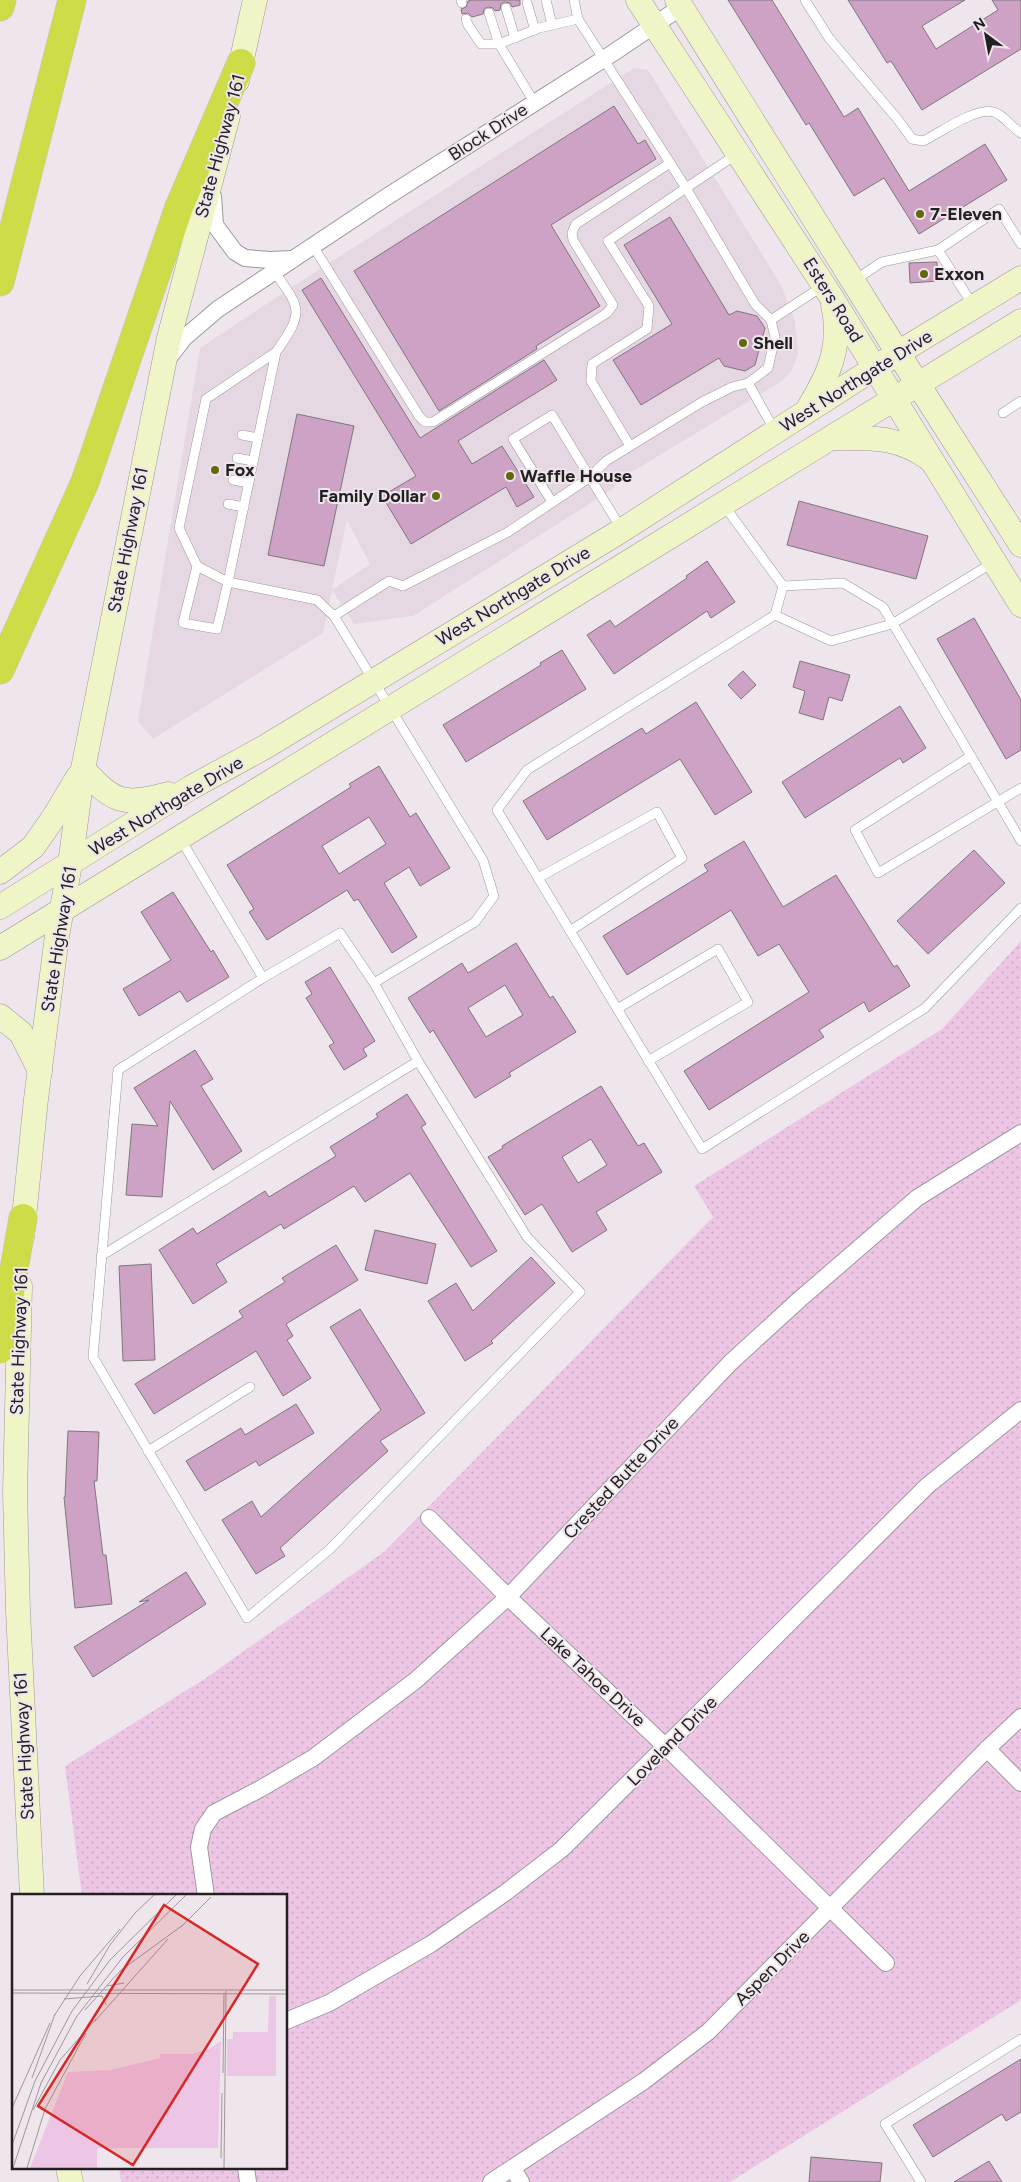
<svg xmlns="http://www.w3.org/2000/svg" width="1021" height="2182" font-family="Figtree,sans-serif">
<defs>
<pattern id="grass-dots" width="8" height="8" patternUnits="userSpaceOnUse" patternTransform="scale(1.25)"><rect width="8" height="8" fill="#eec6e5"/><path d="M2 2h.1M6 6h.1" fill="none" stroke="#ccaac4" stroke-width="1.8" stroke-linecap="round"/></pattern>
</defs>
<rect width="100%" height="100%" fill="#eee6ec"/>
<path fill="#e6d8e3" fill-rule="evenodd" d="M634,68L648,70L781,285L795,321L798,355L790,373L779,383L620,479L614,488L413,616L354,624L332,590L323,633L153,739L138,721L200,348L295,285ZM347,520L370,564L333,589H332Z"/>
<polygon fill="url(#grass-dots)" points="1021,941 1021,2000 730,2182 121,2182 119,2168 286,2168 286,1896 82,1896 65,1766 206,1678 384,1552 713,1217 694,1186 942,1029"/>
<g fill="#cea2c4" stroke="#7e777c" fill-rule="evenodd">
<polygon points="472,0 520,0 520,5 512,7 510,3 505,2 501,4 500,10 495,11 493,8 488,7 484,9 483,14 472,17 468,13 462,14 461,9 466,7 468,1"/>
<polygon points="728,0 772,0 844,117 858,108 909,191 985,144 1007,180 919,234 884,178 854,196 809,123 806,125"/>
<polygon points="848,0 965,0 922,26 936,49 998,10 992,0 1021,0 1021,49 922,110 891,61 887,63"/>
<polygon points="614,106 638,144 645,140 656,159 551,225 600,306 536,346 537,349 439,411 354,271"/>
<polygon points="670,217 729,315 737,311 757,316 765,328 755,365 745,371 724,366 719,358 641,405 613,360 672,324 624,245"/>
<polygon points="937,262 938,281 910,283 909,263"/>
<polygon points="321,278 420,438 544,360 557,380 458,441 472,464 502,446 534,497 517,507 506,487 411,544 382,496 416,476 302,290"/>
<polygon points="297,414 354,426 324,566 268,555"/>
<polygon points="799,501 928,536 916,579 787,545"/>
<polygon points="707,561 735,602 711,618 707,611 614,674 587,635 610,620 615,627 687,578 686,576"/>
<polygon points="974,618 1021,700 1021,750 1006,759 937,639"/>
<polygon points="562,650 586,689 466,762 443,725 541,665 540,663"/>
<polygon points="800,661 850,675 842,701 829,697 823,720 799,713 805,691 793,687"/>
<polygon points="743,671 756,685 741,699 728,685"/>
<polygon points="696,702 752,792 715,815 680,759 547,840 523,801 642,728 646,734"/>
<polygon points="900,706 926,748 903,763 900,758 805,818 782,782"/>
<path d="M379,766L410,817L416,813L450,868L420,886L409,867L384,883L417,937L392,953L358,899L354,901L347,890L267,940L249,912L254,909L227,865L351,787L349,784ZM369,817L386,844L339,874L322,846Z"/>
<polygon points="744,841 783,907 836,875 894,967 897,965 910,986 869,1012 864,1002 819,1030 824,1037 709,1110 684,1071 809,992 779,944 758,956 731,910 627,975 603,936 708,871 704,865"/>
<polygon points="974,850 1005,883 928,954 897,921"/>
<polygon points="173,892 211,952 213,950 229,977 187,1002 180,991 139,1016 123,989 171,960 141,912"/>
<path d="M516,943L550,998L553,996L576,1032L509,1073L511,1076L475,1098L433,1030L430,1033L408,998L462,963L468,973ZM505,985L523,1015L486,1037L468,1008Z"/>
<polygon points="330,967 375,1041 363,1049 367,1056 344,1070 329,1046 334,1043 306,998 312,994 305,982"/>
<polygon points="195,1050 213,1079 201,1086 242,1151 213,1170 170,1101 162,1197 126,1195 132,1124 158,1126 134,1088"/>
<path d="M601,1086L638,1146L644,1143L662,1172L596,1212L607,1230L572,1252L542,1204L525,1215L488,1157L503,1148L502,1146ZM591,1139L607,1165L578,1183L562,1157Z"/>
<polygon points="407,1094 426,1124 421,1127 497,1251 471,1267 410,1173 365,1202 354,1186 284,1229 281,1224 216,1264 227,1282 193,1304 159,1250 193,1228 197,1234 265,1191 269,1197 336,1156 330,1147 378,1117 376,1114"/>
<polygon points="375,1230 436,1244 427,1284 365,1270"/>
<polygon points="336,1245 358,1280 286,1324 293,1336 287,1340 311,1378 283,1396 256,1351 154,1414 135,1384 243,1317 239,1311 285,1282 282,1278"/>
<polygon points="531,1257 555,1283 491,1341 493,1343 465,1361 428,1301 456,1283 473,1311"/>
<polygon points="151,1264 155,1360 123,1361 119,1266"/>
<polygon points="360,1309 425,1413 380,1441 388,1451 280,1548 285,1556 256,1574 222,1520 252,1501 261,1517 381,1410 330,1327"/>
<polygon points="296,1404 314,1433 259,1466 256,1461 205,1491 186,1461 241,1428 245,1435"/>
<polygon points="68,1431 99,1432 97,1481 94,1481 103,1555 106,1555 112,1604 75,1608 64,1497 65,1497"/>
<polygon points="186,1572 206,1604 93,1677 74,1647 149,1600 139,1602"/>
<polygon points="1021,2059 1021,2112 1006,2121 1002,2114 933,2157 913,2125"/>
<polygon points="811,2157 882,2163 880,2182 809,2182"/>
<polygon points="989,2161 1002,2182 954,2182"/>
</g>
<g fill="none" stroke-linecap="round" stroke-linejoin="round">
<g stroke="#9f979d" stroke-width="10">
<g id="lane">
<polyline points="461,0 462,3"/>
<polyline points="546,0 552,25"/>
<polyline points="574,0 578,19"/>
<path d="M805,0L829,38L899,121L912,139L923,141C940,133 975,107 994,112C1005,116 1011,127 1021,133"/>
<polyline points="527,3 535,30"/>
<polyline points="506,8 515,38"/>
<polyline points="466,19 468,25 481,44 499,44 489,13"/>
<polyline points="534,102 499,44 539,28 578,19 686,188 608,241 649,306 647,329 592,364 591,381 630,446"/>
<polyline points="313,246 419,416 425,422 433,422 607,313 613,305 573,240 572,233 576,224 670,163"/>
<polyline points="938,250 974,307"/>
<path d="M275,272C280,281 293,296 295,305C300,321 284,340 276,352L228,582L317,600L334,616"/>
<polyline points="855,280 882,262 938,250 999,209 1021,244"/>
<polyline points="771,320 823,286"/>
<polyline points="748,383 775,431"/>
<polyline points="1003,413 1021,401"/>
<polyline points="242,435 258,438"/>
<polyline points="237,458 253,461"/>
<polyline points="233,480 249,483"/>
<polyline points="552,502 513,439 552,415 622,530"/>
<polyline points="228,504 244,507"/>
<polyline points="723,504 783,586"/>
<polyline points="197,566 228,582 217,629 183,623 197,566 179,528 206,399 276,352"/>
<polyline points="783,586 775,615 527,770 497,810 702,1149 925,1008 1021,908"/>
<polyline points="783,586 843,583 883,607 1021,841"/>
<polyline points="775,615 831,641 892,624 994,562"/>
<polyline points="971,756 855,830 878,873 1021,788"/>
<polyline points="180,838 263,978 118,1070 93,1357 247,1618 329,1550 580,1292 527,1237 418,1061 374,983 475,922 494,896 483,860 334,616 389,581 403,586 508,532 589,478 606,461 702,402 732,387 748,383 768,368 775,337 771,320 755,304 686,188 737,154"/>
<polyline points="538,878 657,812 682,858 570,931"/>
<polyline points="263,978 340,933 374,983"/>
<polyline points="617,1009 718,949 748,1002 648,1061"/>
<polyline points="101,1256 418,1061"/>
<polyline points="148,1451 250,1387"/>
<polyline points="921,2182 885,2124 1021,2039"/>
</g>
</g>
<g stroke="#9f979d" stroke-width="18">
<g id="street">
<polyline points="213,196 215,225 235,252 245,258 270,260 293,259"/>
<polyline points="167,360 184,338 218,309 388,196 613,53 681,7"/>
<polyline points="429,1518 508,1597 666,1747 886,1963"/>
<polyline points="987,1749 1021,1783"/>
<polyline points="206,1896 199,1847 203,1829 214,1813 260,1789 313,1758 416,1680 508,1597 730,1363 800,1299 917,1198 1021,1133"/>
<polyline points="286,2021 329,2003 431,1944 505,1893 562,1849 927,1486 1021,1410"/>
<polyline points="246,2168 248,2182"/>
<polyline points="513,2169 521,2182"/>
<polyline points="491,2182 644,2081 708,2032 987,1749 1021,1717"/>
</g>
</g>
<g stroke="#9f979d" stroke-width="25">
<g id="secondary">
<polyline points="638,0 830,295 1021,605"/>
<polyline points="677,0 898,353 1021,545"/>
<polyline points="237,81 255,0"/>
<path d="M809,407C830,373 842,345 833,304"/>
<path d="M831,438C870,438 898,435 931,460"/>
<path d="M83,769C114,803 123,806 168,794"/>
<polyline points="0,872 33,847 54,817 78,777"/>
<polyline points="0,907 190,788 265,747 619,532 898,353 1021,278"/>
<polyline points="0,948 1021,321"/>
<polyline points="0,1016 21,1033 40,1071"/>
<polyline points="22,1237 36,1099 57,936 70,864 83,769 169,338 228,116"/>
<polyline points="20,1286 15,1492 18,1611 32,1896"/>
<polyline points="68,2168 71,2182"/>
</g>
</g>
<g stroke="#c6c5c6" stroke-width="29">
<g id="highway">
<polyline points="0,7 2,0"/>
<polyline points="0,282 72,0"/>
<polyline points="0,670 85,482 179,207 241,63"/>
<polyline points="0,1349 23,1218"/>
</g>
</g>
<use href="#lane" stroke="#fff" stroke-width="9"/>
<use href="#street" stroke="#fff" stroke-width="16"/>
<use href="#secondary" stroke="#f0f5c8" stroke-width="24"/>
<use href="#highway" stroke="#ccdd48" stroke-width="28"/>
</g>
<g fill="#60690e" stroke="#eee6ec" stroke-width="2">
<circle cx="920" cy="214" r="5"/>
<circle cx="924" cy="274" r="5"/>
<circle cx="743" cy="343" r="5"/>
<circle cx="215" cy="470" r="5"/>
<circle cx="510" cy="476" r="5"/>
<circle cx="436" cy="496" r="5"/>
</g>
<g text-anchor="middle" dominant-baseline="central" stroke-width="4" stroke-linejoin="round" paint-order="stroke">
<g font-size="18" fill="#232022" stroke="#eee6ec">
<text transform="translate(488 132) rotate(-33)">Block Drive</text>
<text transform="translate(220 146) rotate(-75)">State Highway 161</text>
<text transform="translate(833 300) rotate(58)">Esters Road</text>
<text transform="translate(856 381) rotate(-32)">West Northgate Drive</text>
<text transform="translate(128 540) rotate(-79)">State Highway 161</text>
<text transform="translate(513 596) rotate(-31)">West Northgate Drive</text>
<text transform="translate(166 806) rotate(-31)">West Northgate Drive</text>
<text transform="translate(59 939) rotate(-81)">State Highway 161</text>
<text transform="translate(19 1341) rotate(-88)">State Highway 161</text>
<text transform="translate(621 1478) rotate(-47)">Crested Butte Drive</text>
<text transform="translate(593 1677) rotate(43)">Lake Tahoe Drive</text>
<text transform="translate(672 1741) rotate(-45)">Loveland Drive</text>
<text transform="translate(24 1746) rotate(-93)">State Highway 161</text>
<text transform="translate(772 1968) rotate(-45)">Aspen Drive</text>
</g>
<g font-size="18" font-weight="bold" fill="#232022" stroke="#eee6ec" text-anchor="start">
<text x="930" y="214">7-Eleven</text>
<text x="934" y="274">Exxon</text>
<text x="753" y="343">Shell</text>
<text x="225" y="470">Fox</text>
<text x="520" y="476">Waffle House</text>
<text x="426" y="496" text-anchor="end">Family Dollar</text>
</g>
</g>
<g transform="translate(12 1894)">
<rect width="275" height="275" fill="#eee6ec"/>
<path d="M257,102H264V182H215V145H221V138H256ZM209,147L206,254H85V274H18L56,178L98,176L148,164V160H180L197,155Z" fill="#eec6e5"/>
<path fill="none" stroke="#9d979b" stroke-width="1" d="M122,20L142,1M169,33L199,3M75,90L98,51L123,19M95,92L112,89M0,96H275M0,99L275,100M52,105L90,102L94,111M73,116L108,77L171,31M42,122L68,82L108,35M83,127L156,45M211,179L212,99M20,184L43,120M0,214L38,129M21,216L48,166L84,125M0,251L23,187L60,117L98,66L164,1M209,264L210,199M1,274L29,189L65,122L111,63L174,1M15,274L33,215L74,139M212,274L214,97"/>
<path fill="#d62828" fill-opacity="0.15" stroke="#d62828" stroke-width="2.5" d="M152,11L246,70L121,271L26,212Z"/>
<rect width="275" height="275" fill="none" stroke="#232022" stroke-width="2.5"/>
</g>
<g transform="translate(986 35) rotate(328)" stroke="#eee6ec" stroke-width="4" paint-order="stroke">
<path d="M0-4L9 19L0 12L-9 19Z" fill="#232022"/>
<text y="-8" font-size="14" font-weight="bold" text-anchor="middle" fill="#232022">N</text>
</g>
</svg>
